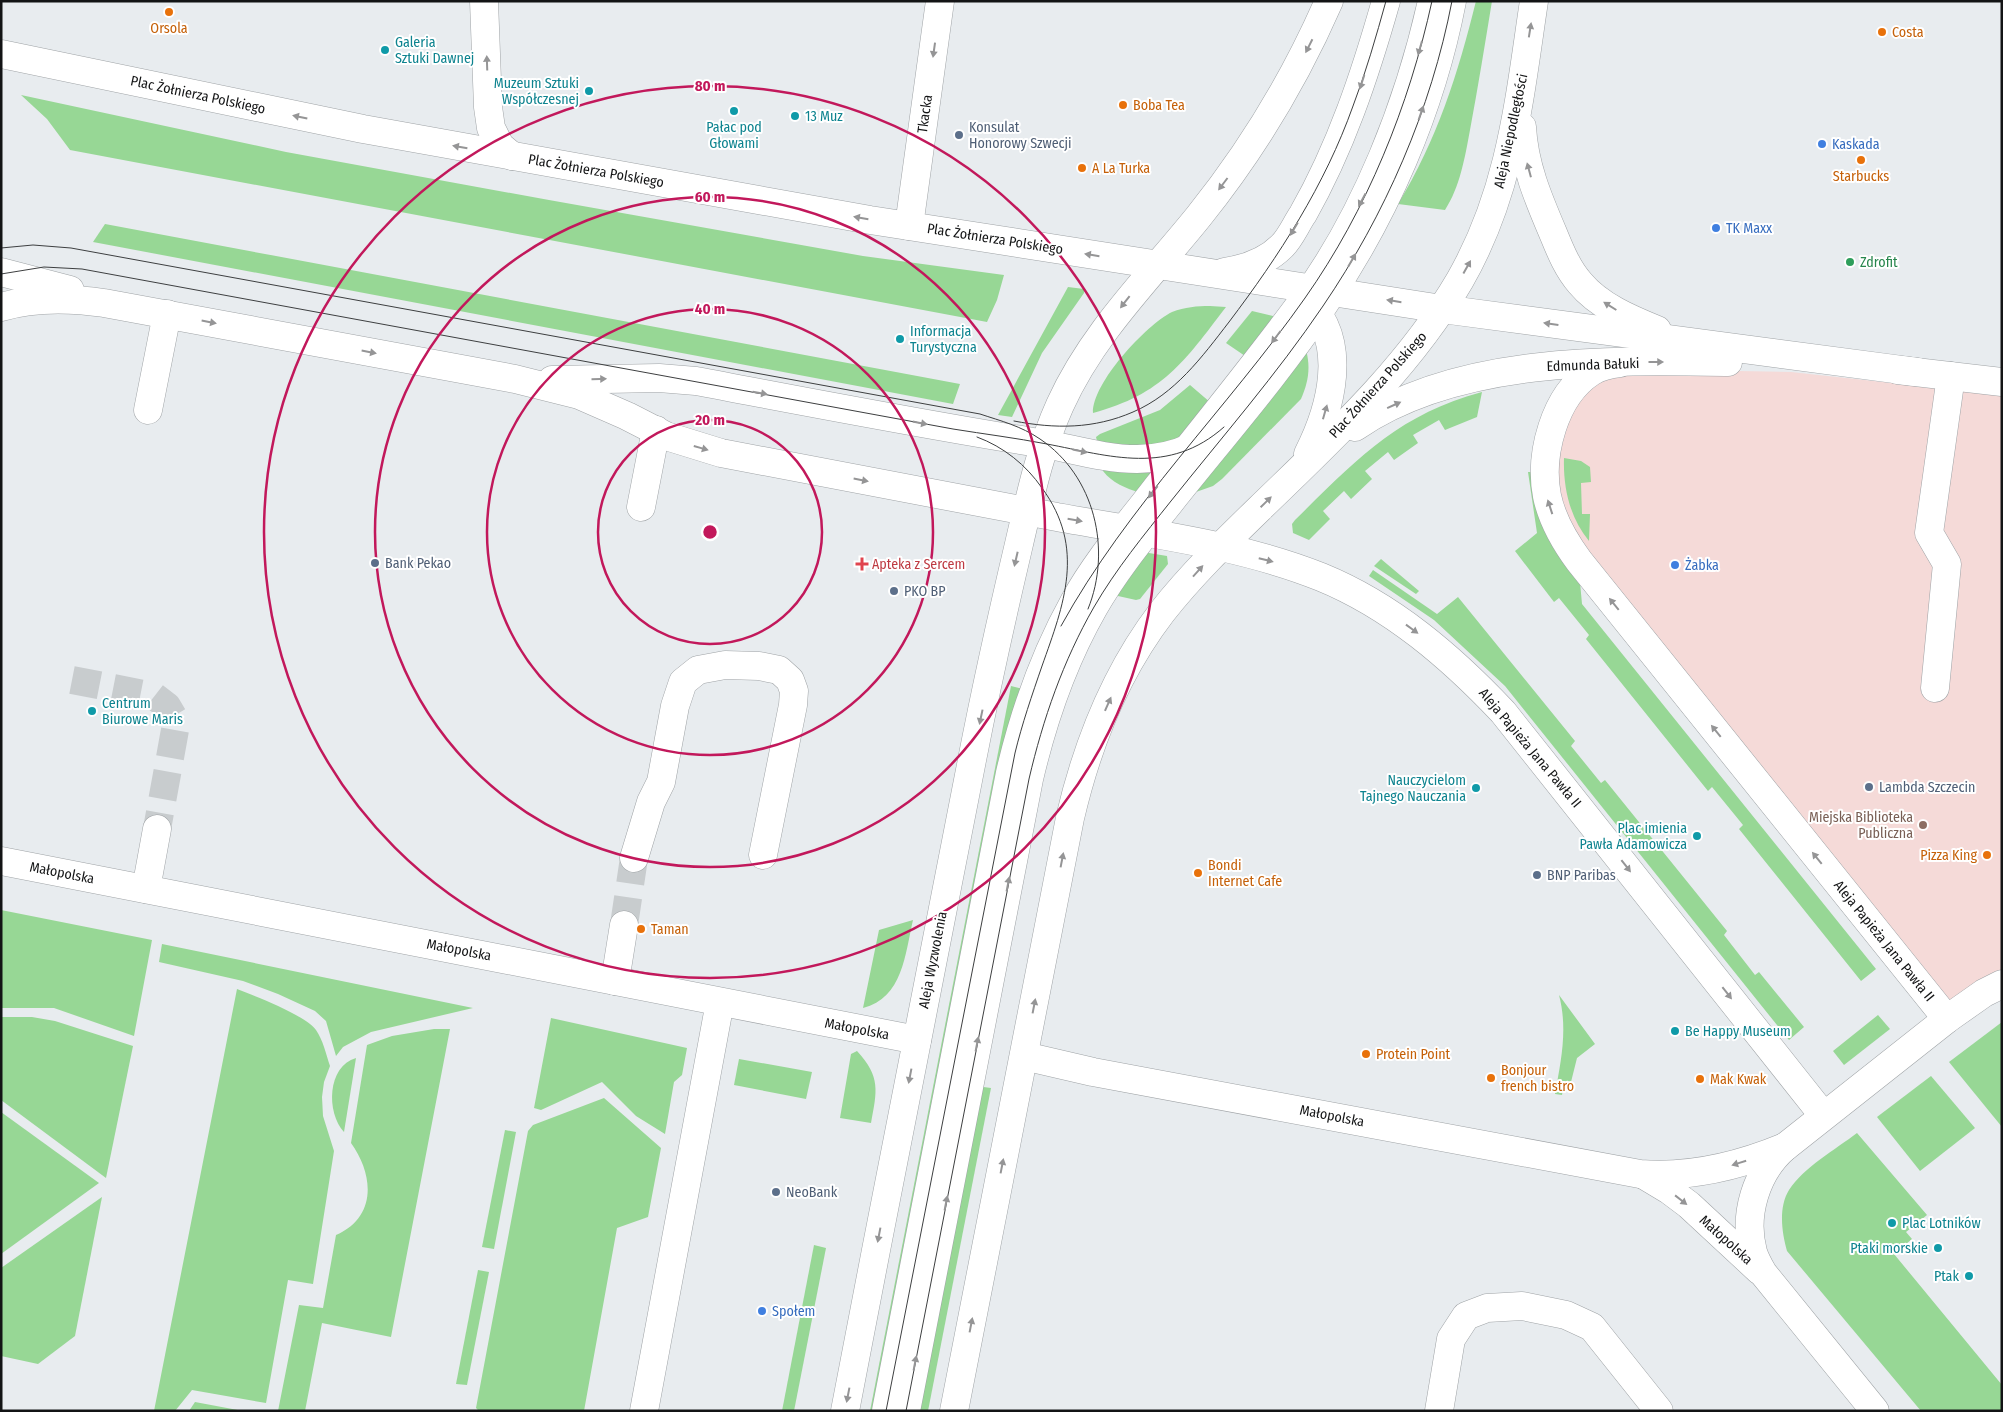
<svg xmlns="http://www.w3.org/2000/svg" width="2003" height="1412" font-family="'Fira Sans Condensed',sans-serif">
<rect width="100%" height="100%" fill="#e8ecef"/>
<polygon fill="#f5dad8" points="1628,369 1791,372 2002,395 2002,972 1947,1005 1563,520 1555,448 1582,386"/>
<g fill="#97d795">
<path d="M1476,1H1492C1485,44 1478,87 1470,130C1465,157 1460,187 1445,210L1398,204C1437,140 1458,74 1476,1Z"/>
<polygon points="21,95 286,152 549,200 863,256 1004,275 997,300 987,322 70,150 47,119"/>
<polygon points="105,224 960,384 953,404 93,242"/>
<polygon points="1068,287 1084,289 1084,293 1042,353 1012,417 998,415"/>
<path d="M1210,306L1226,307C1184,362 1163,394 1093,413C1092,383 1146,325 1172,312C1185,307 1197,306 1210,306Z"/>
<polygon points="1252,311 1277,317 1248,358 1226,343"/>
<path d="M1306,350C1311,368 1308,383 1301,399L1222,479L1213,486L1196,492Z"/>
<path d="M1190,385L1211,403C1202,416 1190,431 1177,440C1158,451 1117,445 1097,441L1096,437L1100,434L1160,410Z"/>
<path d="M1482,392L1477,417L1445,430L1439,420L1413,435L1418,443L1394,460L1388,452L1365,471L1372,479L1351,499L1344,491L1323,511L1330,519L1309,540L1293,533L1292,524L1295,520C1356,460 1397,415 1482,392Z"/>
<path d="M1564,458L1581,461L1590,467L1591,482L1581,483L1582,514H1590L1589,541C1570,518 1563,488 1564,458Z"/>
<path d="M1105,466L1157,468L1140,493C1126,488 1112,483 1103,471Z"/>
<polygon points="1528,472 1532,472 1542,522 1546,534 1558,554 1580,582 1582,604 1876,969 1861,981 1739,829 1743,825 1712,787 1708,791 1586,639 1589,635 1559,598 1554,602 1515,551 1537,533"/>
<polygon points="1143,552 1167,556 1168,564 1140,599 1136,600 1118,596 1116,595"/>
<polygon points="1381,559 1419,591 1416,594 1374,566"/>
<polygon points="1373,570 1437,614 1458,597 1575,741 1571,746 1601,783 1605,780 1727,931 1724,935 1755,975 1759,972 1804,1027 1789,1040 1505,686 1434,620 1369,576"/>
<polygon points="1011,686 1023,689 877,1411 870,1411"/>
<polygon points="1,910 152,940 134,1036 54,1008 1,1008"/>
<path d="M913,920C905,954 903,998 863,1008L879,930Z"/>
<polygon points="162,944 473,1008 371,1032 343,1047 336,1056 326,1021 315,1011 278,994 243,981 159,962"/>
<path d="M237,989C255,996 305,1015 316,1030C323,1040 326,1054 330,1066L324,1082L322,1097L323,1116L334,1151L313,1284L288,1280L266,1403L192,1390L175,1411H154Z"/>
<path d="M1559,995L1595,1044L1577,1058L1571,1082H1564L1562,1095L1555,1094C1561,1061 1568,1029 1559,995Z"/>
<polygon points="1878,1015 1890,1029 1844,1065 1833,1051"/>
<polygon points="1,1017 32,1017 55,1021 133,1046 106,1178 1,1100"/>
<polygon points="551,1018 687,1048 682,1075 674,1082 665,1134 636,1116 602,1082 541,1110 534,1108"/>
<polygon points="2002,1022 2002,1127 1949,1062"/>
<path d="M434,1029H450L391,1337L322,1323L305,1411H278L299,1305L323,1308L336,1235C377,1217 374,1175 351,1143L367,1045L392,1036Z"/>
<path d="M857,1051C881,1077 877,1091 871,1123L840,1118L851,1054Z"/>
<path d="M356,1058L344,1132C326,1113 327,1066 356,1058Z"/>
<polygon points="739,1059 812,1072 806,1099 734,1085"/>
<polygon points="1931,1076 1975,1128 1920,1171 1877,1117"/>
<polygon points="976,1086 991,1088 928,1411 916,1411"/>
<polygon points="604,1098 661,1148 648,1217 617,1228 584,1411 479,1411 476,1408 528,1131 533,1125"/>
<polygon points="1,1112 99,1183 1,1254"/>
<polygon points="505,1130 516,1132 494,1249 482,1247"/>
<path d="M1857,1133L1927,1215L1906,1232L1912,1239L1894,1254L2002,1385V1411H1921L1787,1251C1782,1233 1778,1208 1789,1190C1803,1168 1836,1149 1857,1133Z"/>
<polygon points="102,1197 75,1336 38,1364 1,1356 1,1268"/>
<polygon points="814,1245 826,1248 794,1411 782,1411"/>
<polygon points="478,1270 489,1272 467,1385 456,1384"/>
<polygon points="195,1402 243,1411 189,1411"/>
</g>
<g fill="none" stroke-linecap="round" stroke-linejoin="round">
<g stroke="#c8ccce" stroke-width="28" stroke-dasharray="28 14" stroke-linecap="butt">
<polyline points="72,680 154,696 167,706 174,718 175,730 157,829"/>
<polyline points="624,925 634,858"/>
</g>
<g stroke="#9fa3a6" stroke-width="29">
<g id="minor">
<polyline points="484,1 488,107 491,128 500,146 512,156"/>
<polyline points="1,54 363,129 870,220 1442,309 1917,372"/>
<path d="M1522,127C1524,165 1538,198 1553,233C1560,250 1567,268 1580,283C1599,306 1630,319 1657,330"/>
<polyline points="909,226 940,1"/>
<polyline points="1,272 70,290"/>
<path d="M1224,272C1245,269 1267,261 1282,246C1291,237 1296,224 1303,214C1341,147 1365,75 1386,1"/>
<path d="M1308,302C1349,343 1331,409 1308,454"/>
<path d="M1,307C35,297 70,298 104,303L515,379L579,395L627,416L666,436L721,453C833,475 945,496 1057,517C1144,533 1239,544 1321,577C1392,606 1451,657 1503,712L1823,1115"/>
<path d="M1620,363C1610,364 1600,366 1591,372C1554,396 1539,455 1547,496C1552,520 1565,542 1579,561L1947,1019"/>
<polyline points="1898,370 2002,382"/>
<path d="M552,380L659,378L696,381C808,402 920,424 1033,442C1067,447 1102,459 1137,459C1156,459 1175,455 1192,447"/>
<polyline points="148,410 167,314"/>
<path d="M1355,427C1456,357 1610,360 1728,362"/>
<polyline points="641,507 656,430"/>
<polyline points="1935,688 1947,564 1929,533 1951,376"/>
<polyline points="634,858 651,802 661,782 675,706 683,682 698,670 725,665 759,666 779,670 790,680 794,691 793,705 763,855"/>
<polyline points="1,861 917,1040"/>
<polyline points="146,889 157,829"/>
<polyline points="615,981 624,925"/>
<path d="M1024,1056L1093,1072L1640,1174C1690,1178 1739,1166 1785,1147"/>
<polyline points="1644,1175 1669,1190 1689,1205 1759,1270"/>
<polyline points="644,1411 720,1002"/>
<path d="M845,1411C887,1194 928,977 972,760C986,688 1002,616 1019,544C1030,497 1040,449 1060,405C1093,332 1150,277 1199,216C1252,150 1295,79 1329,1"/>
<path d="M886,1411L1010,773C1024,713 1044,656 1074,602C1097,560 1129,524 1158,486C1207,424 1257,363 1304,299C1366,214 1409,104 1432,1"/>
<path d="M906,1411L1029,779C1043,719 1063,661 1094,607C1116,569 1144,535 1171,501C1222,437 1277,374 1323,306C1385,215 1431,110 1452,1"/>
<path d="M954,1411L1070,818C1087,745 1116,672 1162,612C1191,575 1225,542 1259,509C1331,439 1408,369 1460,280C1511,191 1519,101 1534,1"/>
<polyline points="1439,1411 1451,1339 1466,1316 1487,1308 1522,1306 1566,1315 1592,1327 1659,1411"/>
<path d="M1875,1411L1763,1273C1759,1266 1755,1259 1753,1252C1743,1215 1756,1172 1785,1147L1947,1019L1984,993L2002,984"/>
</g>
</g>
<use href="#minor" stroke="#fff" stroke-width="28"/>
<g stroke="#3d3f40" stroke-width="1">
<path d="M1,248L33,245L71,248L980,414C1001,421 1021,426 1040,439C1095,476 1112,550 1088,609"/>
<path d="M1,274L44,267L82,269L953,429C984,434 1016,438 1047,444C1110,456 1169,476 1224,427"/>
<path d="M1014,421C1055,429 1094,429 1133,412C1175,394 1202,357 1229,322C1279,256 1325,185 1353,106C1366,72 1376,37 1386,1"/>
<path d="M1061,626C1127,506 1227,409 1305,298C1367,210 1409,106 1432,1"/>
<path d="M886,1411L1015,753C1022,724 1032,695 1042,666C1064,604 1086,548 1042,488C1026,465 1004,447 977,437"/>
<path d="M906,1411L1029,779C1043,719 1063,661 1094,607C1116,569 1144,535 1171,501C1222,437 1277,374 1323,306C1385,215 1431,110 1452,1"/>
</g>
</g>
<defs><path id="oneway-solid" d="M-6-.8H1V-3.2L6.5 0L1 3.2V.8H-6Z" transform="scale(1.25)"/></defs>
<g fill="#959596">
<use href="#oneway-solid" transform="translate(1530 30) rotate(-81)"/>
<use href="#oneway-solid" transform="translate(1309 46) rotate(117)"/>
<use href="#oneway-solid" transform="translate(1420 48) rotate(106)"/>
<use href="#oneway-solid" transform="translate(934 50) rotate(98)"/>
<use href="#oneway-solid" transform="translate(487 63) rotate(-92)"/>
<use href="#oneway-solid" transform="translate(1362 82) rotate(108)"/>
<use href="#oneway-solid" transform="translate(1421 113) rotate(-71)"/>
<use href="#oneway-solid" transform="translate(300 117) rotate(-168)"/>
<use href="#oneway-solid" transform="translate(460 147) rotate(-170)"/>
<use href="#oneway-solid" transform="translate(1529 170) rotate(-105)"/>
<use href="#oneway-solid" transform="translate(1223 184) rotate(127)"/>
<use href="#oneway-solid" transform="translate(1362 200) rotate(118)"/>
<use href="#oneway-solid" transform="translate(861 218) rotate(-170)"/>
<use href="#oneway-solid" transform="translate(1294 229) rotate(121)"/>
<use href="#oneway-solid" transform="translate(1092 255) rotate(-171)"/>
<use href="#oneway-solid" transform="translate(1352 260) rotate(-60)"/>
<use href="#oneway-solid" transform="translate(1467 267) rotate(-61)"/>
<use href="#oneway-solid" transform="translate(1394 301) rotate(-171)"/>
<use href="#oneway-solid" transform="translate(1125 302) rotate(128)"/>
<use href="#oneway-solid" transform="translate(1610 306) rotate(-148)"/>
<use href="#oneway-solid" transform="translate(209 322) rotate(11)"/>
<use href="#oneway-solid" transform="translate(1551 324) rotate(-172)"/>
<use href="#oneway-solid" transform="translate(1276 337) rotate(127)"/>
<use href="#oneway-solid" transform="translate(369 352) rotate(11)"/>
<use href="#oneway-solid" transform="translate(1656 362)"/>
<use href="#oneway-solid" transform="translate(599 379) rotate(-1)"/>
<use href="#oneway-solid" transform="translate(760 393) rotate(10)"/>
<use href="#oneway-solid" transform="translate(1394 405) rotate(-24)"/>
<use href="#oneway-solid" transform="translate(1325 412) rotate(-74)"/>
<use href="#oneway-solid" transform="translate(920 423) rotate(11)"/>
<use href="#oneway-solid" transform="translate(701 448) rotate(16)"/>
<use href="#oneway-solid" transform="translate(1080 451) rotate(12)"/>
<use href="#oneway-solid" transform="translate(861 480) rotate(11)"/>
<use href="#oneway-solid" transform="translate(1153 492) rotate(128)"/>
<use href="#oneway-solid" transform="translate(1266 502) rotate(-44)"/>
<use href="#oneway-solid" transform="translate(1550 507) rotate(-108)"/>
<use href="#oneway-solid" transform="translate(1075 520) rotate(10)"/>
<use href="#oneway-solid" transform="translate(1016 559) rotate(103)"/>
<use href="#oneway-solid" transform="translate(1266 560) rotate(14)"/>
<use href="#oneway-solid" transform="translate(1198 571) rotate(-48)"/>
<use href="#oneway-solid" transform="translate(1614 604) rotate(-129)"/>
<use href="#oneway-solid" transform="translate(1412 629) rotate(36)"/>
<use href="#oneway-solid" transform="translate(1108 704) rotate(-66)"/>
<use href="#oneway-solid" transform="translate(981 717) rotate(102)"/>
<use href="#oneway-solid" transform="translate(1716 731) rotate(-129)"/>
<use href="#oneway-solid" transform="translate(1817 858) rotate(-129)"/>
<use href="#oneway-solid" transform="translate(1062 860) rotate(-79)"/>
<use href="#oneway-solid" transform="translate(1626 866) rotate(52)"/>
<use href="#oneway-solid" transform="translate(1008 884) rotate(-79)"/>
<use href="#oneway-solid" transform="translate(1727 993) rotate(52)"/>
<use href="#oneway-solid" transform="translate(1034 1006) rotate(-79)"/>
<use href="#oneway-solid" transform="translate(977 1044) rotate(-79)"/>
<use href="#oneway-solid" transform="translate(910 1076) rotate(101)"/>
<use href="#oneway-solid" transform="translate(1739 1163) rotate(163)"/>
<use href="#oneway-solid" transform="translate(1002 1166) rotate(-79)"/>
<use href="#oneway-solid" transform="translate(1681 1200) rotate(38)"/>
<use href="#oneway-solid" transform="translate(946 1203) rotate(-79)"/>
<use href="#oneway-solid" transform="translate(879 1235) rotate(101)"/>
<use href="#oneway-solid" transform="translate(971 1325) rotate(-79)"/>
<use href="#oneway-solid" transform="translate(915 1363) rotate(-79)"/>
<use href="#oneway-solid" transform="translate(848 1395) rotate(101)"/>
</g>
<g fill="none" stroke="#c2185b" stroke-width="2.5">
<circle cx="710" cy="532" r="112"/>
<circle cx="710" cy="532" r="223"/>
<circle cx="710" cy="532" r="335"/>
<circle cx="710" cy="532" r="446"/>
</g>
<g fill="#e8710a" stroke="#fff" stroke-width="2">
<circle cx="169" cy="12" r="5"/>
<circle cx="1882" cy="32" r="5"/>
<circle cx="1123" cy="105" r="5"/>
<circle cx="1861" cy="160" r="5"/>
<circle cx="1082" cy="168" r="5"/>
<circle cx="1987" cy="855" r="5"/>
<circle cx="1198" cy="873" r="5"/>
<circle cx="641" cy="929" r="5"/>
<circle cx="1366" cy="1054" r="5"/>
<circle cx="1491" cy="1078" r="5"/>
<circle cx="1700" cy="1079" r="5"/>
</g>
<g fill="#0f9aa8" stroke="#fff" stroke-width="2">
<circle cx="385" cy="50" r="5"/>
<circle cx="589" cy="91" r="5"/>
<circle cx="734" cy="111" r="5"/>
<circle cx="795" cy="116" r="5"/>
<circle cx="900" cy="339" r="5"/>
<circle cx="92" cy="711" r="5"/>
<circle cx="1476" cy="788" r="5"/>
<circle cx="1697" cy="836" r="5"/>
<circle cx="1675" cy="1031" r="5"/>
<circle cx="1892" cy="1223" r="5"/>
<circle cx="1938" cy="1248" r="5"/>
<circle cx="1969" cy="1276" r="5"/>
</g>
<g fill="#5c6f8a" stroke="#fff" stroke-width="2">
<circle cx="959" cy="135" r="5"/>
<circle cx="375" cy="563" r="5"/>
<circle cx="894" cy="591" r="5"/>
<circle cx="1869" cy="787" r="5"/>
<circle cx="1537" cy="875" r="5"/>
<circle cx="776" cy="1192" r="5"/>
</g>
<g fill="#3f7fe0" stroke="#fff" stroke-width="2">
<circle cx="1822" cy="144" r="5"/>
<circle cx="1716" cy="228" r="5"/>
<circle cx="1675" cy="565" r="5"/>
<circle cx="762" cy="1311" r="5"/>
</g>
<circle fill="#2e9e5b" stroke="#fff" stroke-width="2" cx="1850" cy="262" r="5"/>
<path fill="#e0444e" stroke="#fff" stroke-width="2" d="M859.5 556.5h5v5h5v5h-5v5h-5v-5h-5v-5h5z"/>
<circle fill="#8d6e63" stroke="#fff" stroke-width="2" cx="1923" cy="825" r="5"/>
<g text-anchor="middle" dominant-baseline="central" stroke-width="4" stroke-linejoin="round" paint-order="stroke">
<g font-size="14" fill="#c56008" stroke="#fff" text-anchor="start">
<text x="169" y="28" text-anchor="middle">Orsola</text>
<text x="1892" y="32">Costa</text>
<text x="1133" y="105">Boba Tea</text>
<text x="1092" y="168">A La Turka</text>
<text x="1861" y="176" text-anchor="middle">Starbucks</text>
<text x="1977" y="855" text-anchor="end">Pizza King</text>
<text x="1208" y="865">Bondi<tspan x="1208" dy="16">Internet Cafe</tspan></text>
<text x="651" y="929">Taman</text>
<text x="1376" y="1054">Protein Point</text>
<text x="1501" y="1070">Bonjour<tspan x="1501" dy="16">french bistro</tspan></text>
<text x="1710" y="1079">Mak Kwak</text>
</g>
<g font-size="14" fill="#0d838f" stroke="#fff" text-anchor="start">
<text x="395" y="42">Galeria<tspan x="395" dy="16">Sztuki Dawnej</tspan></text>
<text x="579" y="83" text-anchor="end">Muzeum Sztuki<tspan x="579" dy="16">Współczesnej</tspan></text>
<text x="805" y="116">13 Muz</text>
<text x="734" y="127" text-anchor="middle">Pałac pod<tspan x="734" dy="16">Głowami</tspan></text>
<text x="910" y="331">Informacja<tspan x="910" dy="16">Turystyczna</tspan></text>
<text x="102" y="703">Centrum<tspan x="102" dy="16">Biurowe Maris</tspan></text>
<text x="1466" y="780" text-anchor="end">Nauczycielom<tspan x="1466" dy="16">Tajnego Nauczania</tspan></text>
<text x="1687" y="828" text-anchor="end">Plac imienia<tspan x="1687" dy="16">Pawła Adamowicza</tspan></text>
<text x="1685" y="1031">Be Happy Museum</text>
<text x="1902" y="1223">Plac Lotników</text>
<text x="1928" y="1248" text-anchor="end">Ptaki morskie</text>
<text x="1959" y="1276" text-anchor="end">Ptak</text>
</g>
<g font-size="14" fill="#131415" stroke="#fff">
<text transform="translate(198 95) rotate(12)">Plac Żołnierza Polskiego</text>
<text transform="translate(925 114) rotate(-82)">Tkacka</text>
<text transform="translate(1511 131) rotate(-78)">Aleja Niepodległości</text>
<text transform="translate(596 171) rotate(10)">Plac Żołnierza Polskiego</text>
<text transform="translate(995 239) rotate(9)">Plac Żołnierza Polskiego</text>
<text transform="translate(1593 365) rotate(-2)">Edmunda Bałuki</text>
<text transform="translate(1378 385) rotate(-48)">Plac Żołnierza Polskiego</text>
<text transform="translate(1530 748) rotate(50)">Aleja Papieża Jana Pawła II</text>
<text transform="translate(62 873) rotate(11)">Małopolska</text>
<text transform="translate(1884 941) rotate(51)">Aleja Papieża Jana Pawła II</text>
<text transform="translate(459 950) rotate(11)">Małopolska</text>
<text transform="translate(933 960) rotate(-79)">Aleja Wyzwolenia</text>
<text transform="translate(857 1029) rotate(11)">Małopolska</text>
<text transform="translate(1332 1116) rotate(11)">Małopolska</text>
<text transform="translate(1726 1240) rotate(42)">Małopolska</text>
</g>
<g font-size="14" fill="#4e5e75" stroke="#fff" text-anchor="start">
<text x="969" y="127">Konsulat<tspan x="969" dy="16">Honorowy Szwecji</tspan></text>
<text x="385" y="563">Bank Pekao</text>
<text x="904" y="591">PKO BP</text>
<text x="1879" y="787">Lambda Szczecin</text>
<text x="1547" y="875">BNP Paribas</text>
<text x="786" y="1192">NeoBank</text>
</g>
<g font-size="14" fill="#366cbe" stroke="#fff" text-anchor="start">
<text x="1832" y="144">Kaskada</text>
<text x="1726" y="228">TK Maxx</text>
<text x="1685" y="565">Żabka</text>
<text x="772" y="1311">Społem</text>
</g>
<g font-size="14" fill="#27864d" stroke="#fff" text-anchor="start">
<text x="1860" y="262">Zdrofit</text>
</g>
<g font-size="14" fill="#be3a42" stroke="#fff" text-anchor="start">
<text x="872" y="564">Apteka z Sercem</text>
</g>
<g font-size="14" fill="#785e54" stroke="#fff" text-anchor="end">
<text x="1913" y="817">Miejska Biblioteka<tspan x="1913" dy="16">Publiczna</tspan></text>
</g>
</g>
<circle cx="710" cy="532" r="8" fill="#c2185b" stroke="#fff" stroke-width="2.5"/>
<g font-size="15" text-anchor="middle" font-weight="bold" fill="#c2185b" stroke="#fff" stroke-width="4" stroke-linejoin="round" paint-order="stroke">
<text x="710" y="91">80 m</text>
<text x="710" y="202">60 m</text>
<text x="710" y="314">40 m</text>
<text x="710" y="425">20 m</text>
</g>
<rect width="2003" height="1412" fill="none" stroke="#131415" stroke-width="5"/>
</svg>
